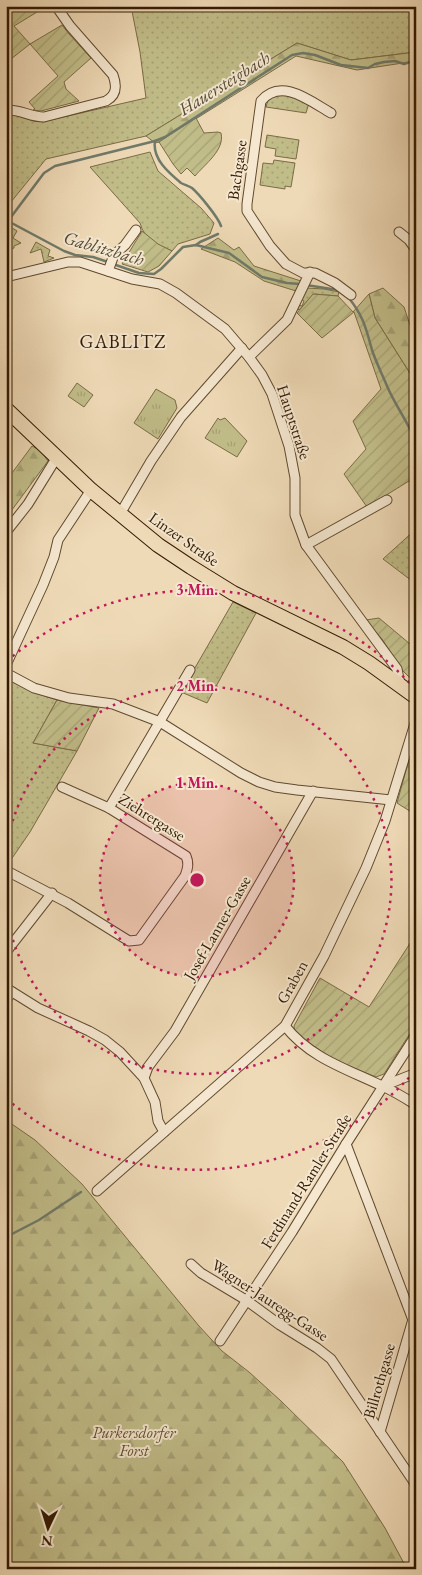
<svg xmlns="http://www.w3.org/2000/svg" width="422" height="1575" font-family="'EB Garamond',serif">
<defs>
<pattern id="grass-dots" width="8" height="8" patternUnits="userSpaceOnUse" patternTransform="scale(1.25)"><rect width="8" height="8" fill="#c1bd89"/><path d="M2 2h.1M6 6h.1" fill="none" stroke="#a6a275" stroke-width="1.8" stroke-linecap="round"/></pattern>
<pattern id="forest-firs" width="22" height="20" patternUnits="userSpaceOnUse" patternTransform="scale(1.25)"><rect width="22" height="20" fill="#c1bd89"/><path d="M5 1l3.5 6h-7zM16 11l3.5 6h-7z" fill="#a6a275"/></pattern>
<pattern id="park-tufts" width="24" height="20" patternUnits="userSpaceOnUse" patternTransform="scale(1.25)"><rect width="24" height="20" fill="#c1bd89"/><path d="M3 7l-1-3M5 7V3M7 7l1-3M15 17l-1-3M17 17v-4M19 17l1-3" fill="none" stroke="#a6a275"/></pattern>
<pattern id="garden-furrows" width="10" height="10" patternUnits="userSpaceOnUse" patternTransform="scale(1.25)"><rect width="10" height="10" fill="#c1bd89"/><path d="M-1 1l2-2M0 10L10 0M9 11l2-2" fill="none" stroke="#a6a275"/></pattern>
</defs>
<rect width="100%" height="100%" fill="#efdab7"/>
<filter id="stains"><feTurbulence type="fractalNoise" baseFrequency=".004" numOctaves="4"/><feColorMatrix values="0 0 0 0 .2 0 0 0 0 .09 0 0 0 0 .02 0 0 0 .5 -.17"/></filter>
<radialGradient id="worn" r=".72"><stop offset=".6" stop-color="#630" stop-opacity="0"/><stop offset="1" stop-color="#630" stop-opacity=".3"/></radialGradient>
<g fill="url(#grass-dots)" stroke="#7a6c46">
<polygon points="131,6 416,6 416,52 351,60 297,43 146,136 46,159 6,208 6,160 11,159 6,136 6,115 12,114 34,121 46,121 146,98 140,52"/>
<path d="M284,93L309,103L306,113L266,107C269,95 272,95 284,93Z"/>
<polygon points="267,135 299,140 296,159 275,156 276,149 265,147"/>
<path d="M150,152L158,171L201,208L214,223L210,234L178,244L172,251C158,245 144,239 140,223L90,167Z"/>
<polygon points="274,160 295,163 291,187 285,186 285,189 260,185 263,163 273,164"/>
<polygon points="36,242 50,250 48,256 54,258 44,262 41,249 30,253"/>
<polygon points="306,288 324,289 339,292 338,296 314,294 299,310 297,308 298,305 302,306 304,301 301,299"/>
<polygon points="416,529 416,584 383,559"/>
<polygon points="233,602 256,613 207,703 181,692"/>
<polygon points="6,679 36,693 57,700 33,743 77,751 30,832 6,867"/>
</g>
<g fill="url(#forest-firs)" stroke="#7a6c46">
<polygon points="297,43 351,60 416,52 416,61 357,70 296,56 159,142 155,143 146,136"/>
<polygon points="218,238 234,250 239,247 254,266 301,281 296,291 264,281 235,262 201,249"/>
<polygon points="383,288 404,307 416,343 416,383 375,318 369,294"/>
<polygon points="32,446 41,451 48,461 6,518 6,481"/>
<polygon points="6,1120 35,1140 82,1184 199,1326 222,1351 249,1372 281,1401 343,1462 385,1528 407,1569 6,1569"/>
</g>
<g fill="url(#park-tufts)" stroke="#7a6c46">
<polygon points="77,383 93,395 84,407 68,396"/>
<polygon points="156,389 175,400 177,408 158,439 134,423"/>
<polygon points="218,418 220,420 225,418 247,441 237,457 205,438"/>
</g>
<g fill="url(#garden-furrows)" stroke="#7a6c46">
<polygon points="6,6 47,6 14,26 30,44 62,25 69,34 91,58 64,82 66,89 79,101 41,111 33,110 35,109 29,102 58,76 30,44 6,63"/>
<path d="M196,118L204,133L218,132L221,133C225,150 205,164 195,176L187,168L181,174L173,164L159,142Z"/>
<polygon points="9,226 17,231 13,238 21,243 14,246 14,248 7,251 6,227"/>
<polygon points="142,231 158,244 172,251 159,266 148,272 122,264"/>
<polygon points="313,294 338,296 353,312 369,294 375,318 416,383 416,483 409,481 367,507 344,474 366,449 353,421 381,389 354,312 322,338 297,313"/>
<polygon points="379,618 416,649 416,684 403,671 382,639 366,621 366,620"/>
<polygon points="57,700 99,708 77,751 33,743"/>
<polygon points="416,734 416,815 397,803"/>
<polygon points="416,934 416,1024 384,1074 376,1077 335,1060 295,1034 294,1026 320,978 369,1007"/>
</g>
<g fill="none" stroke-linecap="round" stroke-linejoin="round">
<g stroke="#707a6a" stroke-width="2.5">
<polyline points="6,220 64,251 75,255 93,257 108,262"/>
<polyline points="8,221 44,173 55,166 155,141"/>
<path d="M221,226C218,217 199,194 192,188C189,186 185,185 181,183C169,173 152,159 155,141L165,137L292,55L303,53L315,55L341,65L368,68L375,64L384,62L395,61L404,64L416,60"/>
<polyline points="196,245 200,242 218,234"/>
<polyline points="113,264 139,273 154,274 161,269 183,247 196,245 229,253 262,277 287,283 300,284"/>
<polyline points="306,285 338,290"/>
<path d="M348,297C363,315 366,328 372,350C376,362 382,374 387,386C395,405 408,422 416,442"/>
<polyline points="416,458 416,462"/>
<polyline points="10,1235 39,1220 81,1192"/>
</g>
<g stroke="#614a2f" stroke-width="11">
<g id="minor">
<path d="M6,110C20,109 30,117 44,117L106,101C117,95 117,86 113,75L70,26L56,6"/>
<path d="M331,113C310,101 281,77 261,101L247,204V211L270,246L286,264L303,273H315L335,283L351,295"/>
<polyline points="399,232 409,240 416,250"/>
<polyline points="108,271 114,255 125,245 136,230"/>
<polyline points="6,277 68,262 80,262 132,279 160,284 176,293 225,329 249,357 262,375 272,394 289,446 295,478 295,515 306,545 397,669 400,684"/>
<polyline points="249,357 287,320 310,272"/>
<polyline points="120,514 151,461 181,417 242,348"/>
<polyline points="6,532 28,504 57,457"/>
<polyline points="306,545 387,500"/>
<polyline points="6,665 43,585 54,557 58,540 91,490"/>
<polyline points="6,673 34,688 69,698 113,704 160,722 241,773 259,782 275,787 297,790 391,800"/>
<polyline points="109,808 190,670"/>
<path d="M7,871L68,903L129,941L139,940L185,876C188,868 189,863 186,856L133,823L109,808L62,787"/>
<polyline points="6,952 52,893"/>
<polyline points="6,988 38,1008 89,1031 105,1040 120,1052 144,1078 155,1102 158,1121 164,1132"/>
<polyline points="6,1000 12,992"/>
<path d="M285,1026C310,1058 347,1069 382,1086C394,1091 405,1098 416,1105"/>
<polyline points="144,1078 148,1067 175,1031 313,791"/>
<polyline points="383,1086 416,1073"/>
<polyline points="346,1144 413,1320"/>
<polyline points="97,1191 285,1026 324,956 366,868 385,821 416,720"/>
<polyline points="191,1264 201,1273 246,1300 280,1325 317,1348 331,1359 416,1485"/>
<polyline points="220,1341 292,1232 346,1144 416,1035"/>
<polyline points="380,1432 416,1309"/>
</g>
</g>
<g stroke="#321a02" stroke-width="16">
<polyline id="primary" points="6,409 91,490 158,545 191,567 233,593 343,647 369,663 416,697"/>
</g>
<use href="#minor" stroke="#f5e7d0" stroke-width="9"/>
<use href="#primary" stroke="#efdab7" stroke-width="14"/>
</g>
<circle cx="197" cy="880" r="97" fill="#c2185b" fill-opacity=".12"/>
<g fill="none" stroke="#c2185b" stroke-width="2.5" stroke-dasharray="2.5 5">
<circle cx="197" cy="880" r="97"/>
<path d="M7 843A194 194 0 1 1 7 917"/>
<path d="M414 1072A290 290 0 0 1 7 1099M7 661A290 290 0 0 1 414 688"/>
</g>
<g text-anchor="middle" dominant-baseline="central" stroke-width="4" stroke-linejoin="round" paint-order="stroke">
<g font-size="16" fill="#321a02" stroke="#f5e7d0">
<text transform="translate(237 170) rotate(-82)">Bachgasse</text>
<text transform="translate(294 422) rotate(72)">Hauptstraße</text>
<text transform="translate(184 539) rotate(35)">Linzer Straße</text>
<text transform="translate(152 817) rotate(32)">Ziehrergasse</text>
<text transform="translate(217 928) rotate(-60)">Josef-Lanner-Gasse</text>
<text transform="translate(292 982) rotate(-61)">Graben</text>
<text transform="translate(306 1181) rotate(-58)">Ferdinand-Ramler-Straße</text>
<text transform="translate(270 1300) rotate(33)">Wagner-Jauregg-Gasse</text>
<text transform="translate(379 1381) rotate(-74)">Billrothgasse</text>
</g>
<g font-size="16" font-style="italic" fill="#5d4b2a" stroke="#f5e7d0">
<text x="134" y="1432">Purkersdorfer<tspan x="134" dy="18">Forst</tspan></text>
</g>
<g font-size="18" font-style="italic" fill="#514a36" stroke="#f5e7d0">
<text transform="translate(224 83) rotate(-32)">Hauersteigbach</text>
<text transform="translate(104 248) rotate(16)">Gablitzbach</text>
</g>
<g font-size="19" letter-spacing="1" fill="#321a02" stroke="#f5e7d0">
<text x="123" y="341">GABLITZ</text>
</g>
</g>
<circle cx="197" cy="880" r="8" fill="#c2185b" stroke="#f5e7d0" stroke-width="2.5"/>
<g font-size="15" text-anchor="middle" font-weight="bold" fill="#c2185b" stroke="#f5e7d0" stroke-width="4" stroke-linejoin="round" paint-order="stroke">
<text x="197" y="595">3 Min.</text>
<text x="197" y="691">2 Min.</text>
<text x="197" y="788">1 Min.</text>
</g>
<rect width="422" height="1575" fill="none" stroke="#efdab7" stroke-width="25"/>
<rect x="8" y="8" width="407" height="1560" fill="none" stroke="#321a02" stroke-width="2.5"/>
<rect x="12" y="12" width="397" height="1550" fill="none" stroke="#321a02"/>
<g transform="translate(48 1528) rotate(184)" stroke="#f5e7d0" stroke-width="4" paint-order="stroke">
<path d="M0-4L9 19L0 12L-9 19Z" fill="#321a02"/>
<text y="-8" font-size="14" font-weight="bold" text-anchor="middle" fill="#321a02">N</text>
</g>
<rect width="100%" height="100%" filter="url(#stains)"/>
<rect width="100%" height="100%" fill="url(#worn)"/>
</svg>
